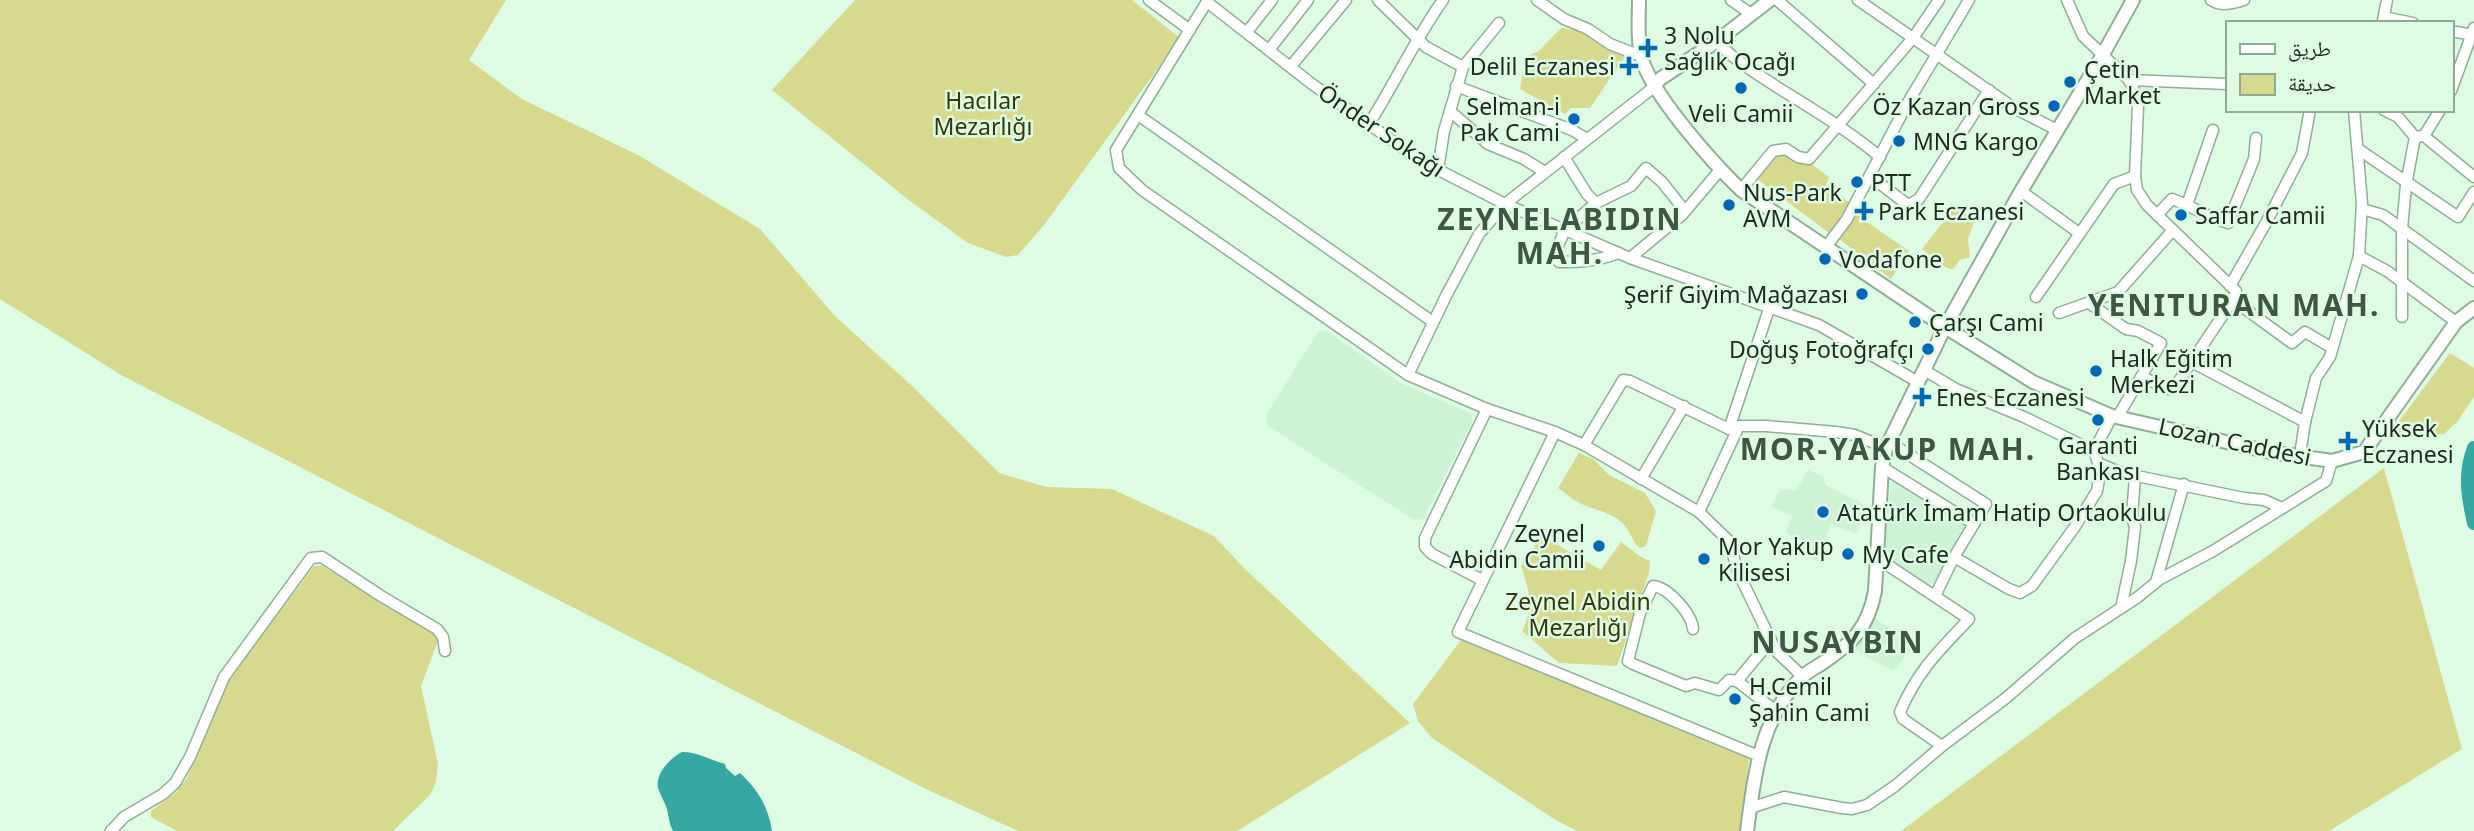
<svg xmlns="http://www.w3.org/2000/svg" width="2474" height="831" font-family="'Noto Sans','Noto Naskh Arabic',sans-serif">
<rect width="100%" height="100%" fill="#defce3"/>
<g fill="#cef2d4">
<polygon points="1325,330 1403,384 1472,414 1472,423 1423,519 1414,520 1268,426 1266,415 1318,332"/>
<polygon points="1808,470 1823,476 1826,485 1867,506 1857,534 1831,525 1817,562 1794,546 1796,539 1786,532 1792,516 1771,507 1780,489 1796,491"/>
<polygon points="1893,481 1897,481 1968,529 1929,589 1882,559 1891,484"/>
<polygon points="1871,615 1913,647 1893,671 1853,649"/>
</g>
<g fill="#d7da8e">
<polygon points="0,0 506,0 469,60 522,99 638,155 760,229 835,316 910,384 999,473 1047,487 1112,489 1214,536 1244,568 1410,723 1237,831 1018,831 928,790 121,375 0,299"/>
<polygon points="855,0 1132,0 1180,38 1044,225 1018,255 1006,257 968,243 910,201 772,90"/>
<polygon points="1561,28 1584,31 1626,55 1590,108 1571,108 1565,114 1520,89 1524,64 1528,56 1539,51"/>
<polygon points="1778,155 1806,160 1829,177 1826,185 1850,203 1829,233 1757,179 1771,157"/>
<polygon points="1954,208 1964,210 1974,222 1968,239 1970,257 1960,260 1953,269 1947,268 1922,249"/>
<polygon points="1857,215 1909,251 1891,279 1839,239"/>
<polygon points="2450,353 2474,368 2474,397 2457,422 2444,434 2406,436 2390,433"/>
<path d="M1579,453L1593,459L1609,475L1645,493L1656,511L1646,546L1640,548C1631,540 1632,535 1625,526C1616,514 1599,511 1586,506C1575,502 1567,494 1558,488Z"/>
<polygon points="2384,468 2462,749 2329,831 1901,831"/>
<path d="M1542,536L1601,570L1621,542L1641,557L1650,561L1649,573L1617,666L1559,663L1522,631C1534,610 1529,588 1521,566Z"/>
<polygon points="321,565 437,634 439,638 421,686 438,764 436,782 430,795 393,831 177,831 151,817 151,811 176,792 187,778 228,680 314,566"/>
<polygon points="1461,640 1749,759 1740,831 1577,831 1554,819 1432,738 1418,721 1413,704"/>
</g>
<path fill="#35a8a2" d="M682,752C698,752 710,760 725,764L726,768L735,776L740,773C758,790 768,806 772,831H673C669,824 669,817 667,809C665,802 660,795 658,788C655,774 670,758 682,752Z"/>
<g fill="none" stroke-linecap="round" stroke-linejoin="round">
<path stroke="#35a8a2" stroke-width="14" d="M2474,448C2464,473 2468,497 2474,523"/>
<g stroke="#91ad96" stroke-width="13">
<g id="street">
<polyline points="1149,0 1190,30"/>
<polyline points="1208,0 1116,150 1119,168 1142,190 1408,375 1487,409 1555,432 1584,445 1699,512 1729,541 1738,572 1776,651 1803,677"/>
<polyline points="1378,0 1426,47 1463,67"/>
<polyline points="1537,0 1564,19 1588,29 1610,44 1641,56"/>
<polyline points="1731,0 1751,14"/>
<polyline points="1777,0 1874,84"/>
<polyline points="1858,0 2014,108 2057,130"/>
<polyline points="2067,0 2083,36 2129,80 2134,90 2138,107 2135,176 2137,190 2147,205 2236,291 2233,300 2292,343 2305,332 2332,348"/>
<path d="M2211,0C2222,7 2232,3 2244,0"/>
<polyline points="1207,2 1312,84 1421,161 1505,204 1630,258 1819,325 1918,382"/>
<polyline points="2384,17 2413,23"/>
<polyline points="2383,20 2387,0"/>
<polyline points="2451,31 2474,35"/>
<polyline points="1247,32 1272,0"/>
<path d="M1717,41C1733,60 1756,73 1777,87C1812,109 1848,130 1880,157"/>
<polyline points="1269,50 1308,0"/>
<polyline points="1291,66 1346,0"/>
<polyline points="2129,80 2227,84"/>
<polyline points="1456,86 1572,130 1587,139"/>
<polyline points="2451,91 2474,28"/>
<polyline points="2384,110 2398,117 2415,137 2406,185 2402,229 2402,317"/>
<polyline points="1450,111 1488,144 1524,159 1545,172"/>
<polyline points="1138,115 1433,322"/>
<path d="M1369,124C1395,83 1415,39 1443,0"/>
<polyline points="2424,136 2440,110"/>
<polyline points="2415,137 2424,136 2474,177"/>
<polyline points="2358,149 2458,217 2474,192"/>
<polyline points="1564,157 1587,194 1596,203"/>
<polyline points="1438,170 1444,131 1463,67 1499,23"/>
<polyline points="1870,176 1908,205 1919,199 1989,90"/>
<polyline points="1741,190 1773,151 1786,149 1798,157 1809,159 1913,38 1939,0"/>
<polyline points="2021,191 2079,233"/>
<polyline points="2187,205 2213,130"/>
<polyline points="2362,209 2383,215 2474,281"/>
<path d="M2157,215L2172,199C2191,206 2208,217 2228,223L2254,159L2256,138"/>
<polyline points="1826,247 1847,219 1907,104 1969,0"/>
<path d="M1619,253C1597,261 1582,262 1559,262L1554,255L1565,230L1596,203L1631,186L1646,168L1662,182L1685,211"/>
<polyline points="2359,256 2387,271 2456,322"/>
<polyline points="1630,258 1682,215 1720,170"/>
<polyline points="2230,286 2267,221 2302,153 2310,110"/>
<polyline points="2036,297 2114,184 2135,176"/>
<polyline points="2089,303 2126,329 2138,331 2161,343 2118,416"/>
<polyline points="2059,313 2118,292 2173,230"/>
<polyline points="2192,362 2305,422"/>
<polyline points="1924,370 1956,389 2024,417 2094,451 2098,463 2122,473 2244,498 2264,500 2282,508"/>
<polyline points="1408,375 1446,296 1479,234 1505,204 1654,87"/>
<polyline points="2142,377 2169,389 2174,388 2233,300"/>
<polyline points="1729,429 1770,306"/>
<polyline points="1555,432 1458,632 1759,756"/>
<polyline points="1889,442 1986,504 1954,557 1935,596"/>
<polyline points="1584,445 1623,380 1630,381 1729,429 1739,426 1766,426 1836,432 1855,435 1886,448"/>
<polyline points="2094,451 2112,416"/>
<polyline points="2300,455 2305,422 2316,378 2330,357 2359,256 2362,203 2354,110"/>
<polyline points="1882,467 1974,524"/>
<polyline points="1641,479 1684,406"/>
<polyline points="1699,512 1739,426"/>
<polyline points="1954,557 2009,589 2020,593 2032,586 2074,528 2097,491 2100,473 2098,463"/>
<path d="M1877,558L1969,619C1939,651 1918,670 1900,712L1903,719L1942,746"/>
<polyline points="1482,580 1432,554 1425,547 1425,538 1487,409"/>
<polyline points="2156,582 2184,484"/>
<polyline points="2121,608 2131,561 2135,527 2132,518 2135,475"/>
<path d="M1693,629C1692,614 1668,587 1653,586L1640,613L1628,661L1633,664L1686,686L1695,683L1719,690L1729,680L1737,681"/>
<polyline points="1771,640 1737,681 1777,712"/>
<polyline points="1750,808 1784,797 1842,808 1852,809 1867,805 1895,786 1942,746 2006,698 2075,638 2138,597 2160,579 2213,551 2326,481 2332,461"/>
<polyline points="111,831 124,817 163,794 175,783 190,757 224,677 311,558 322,557 381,596 437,629 443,637 445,651"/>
</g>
</g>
<g stroke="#91ad96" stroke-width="16">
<g id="secondary">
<path d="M1639,0C1639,18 1637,38 1641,55C1648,91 1714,164 1741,190L1945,327L2033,382L2112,416L2270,452L2332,461L2364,452L2456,322L2474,308"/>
<polyline points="1654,87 1660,79 1717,41 1770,0"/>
<path d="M1747,831C1754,778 1760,717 1802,677C1808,671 1817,667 1824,662C1853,642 1868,628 1875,591L1882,467L1886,448L1945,327L2021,191L2102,56L2133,0"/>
</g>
</g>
<use href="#street" stroke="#fff" stroke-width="10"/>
<use href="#secondary" stroke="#fff" stroke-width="12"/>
</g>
<g fill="#0368b4" stroke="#defce3" stroke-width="2.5">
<path d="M1644.5 37.5h7v7h7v7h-7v7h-7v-7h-7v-7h7z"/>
<path d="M1625.5 55.5h7v7h7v7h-7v7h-7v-7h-7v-7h7z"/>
<circle cx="2070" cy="82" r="7"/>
<circle cx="1741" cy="88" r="7"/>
<circle cx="2054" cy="106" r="7"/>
<circle cx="1574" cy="119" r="7"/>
<circle cx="1899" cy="141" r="7"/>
<circle cx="1857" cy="182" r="7"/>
<circle cx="1729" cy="205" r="7"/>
<path d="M1860.5 200.5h7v7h7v7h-7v7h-7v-7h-7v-7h7z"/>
<circle cx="2181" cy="215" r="7"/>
<circle cx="1825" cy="259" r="7"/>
<circle cx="1862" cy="294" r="7"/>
<circle cx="1915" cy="322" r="7"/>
<circle cx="1928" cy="349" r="7"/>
<circle cx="2096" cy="371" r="7"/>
<path d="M1918.5 386.5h7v7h7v7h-7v7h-7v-7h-7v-7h7z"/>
<circle cx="2098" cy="420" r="7"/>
<path d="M2344.5 430.5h7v7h7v7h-7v7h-7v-7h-7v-7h7z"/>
<circle cx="1823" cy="512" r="7"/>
<circle cx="1599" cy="546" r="7"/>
<circle cx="1848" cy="554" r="7"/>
<circle cx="1704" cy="559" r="7"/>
<circle cx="1735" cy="699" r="7"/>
</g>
<g text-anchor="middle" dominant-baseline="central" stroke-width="5" stroke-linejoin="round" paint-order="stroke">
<g font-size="23" fill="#1e2920" stroke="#defce3" text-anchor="start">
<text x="1664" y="35">3 Nolu<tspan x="1664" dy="26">Sağlık Ocağı</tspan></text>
<text x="1615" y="66" text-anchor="end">Delil Eczanesi</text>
<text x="2084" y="69">Çetin<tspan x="2084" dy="26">Market</tspan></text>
<text x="1560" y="106" text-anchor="end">Selman-i<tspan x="1560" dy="26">Pak Cami</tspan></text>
<text x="2040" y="106" text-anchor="end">Öz Kazan Gross</text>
<text x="1741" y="113" text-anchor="middle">Veli Camii</text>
<text x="1913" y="141">MNG Kargo</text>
<text x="1871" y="182">PTT</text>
<text x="1743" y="192">Nus-Park<tspan x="1743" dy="26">AVM</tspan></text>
<text x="1878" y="211">Park Eczanesi</text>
<text x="2195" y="215">Saffar Camii</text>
<text x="1839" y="259">Vodafone</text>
<text x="1848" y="294" text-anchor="end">Şerif Giyim Mağazası</text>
<text x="1929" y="322">Çarşı Cami</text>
<text x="1914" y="349" text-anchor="end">Doğuş Fotoğrafçı</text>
<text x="2110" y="358">Halk Eğitim<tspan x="2110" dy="26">Merkezi</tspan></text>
<text x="1936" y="397">Enes Eczanesi</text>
<text x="2362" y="428">Yüksek<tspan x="2362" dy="26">Eczanesi</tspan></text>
<text x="2098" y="445" text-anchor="middle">Garanti<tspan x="2098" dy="26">Bankası</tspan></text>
<text x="1837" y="512">Atatürk İmam Hatip Ortaokulu</text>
<text x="1585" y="533" text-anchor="end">Zeynel<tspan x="1585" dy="26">Abidin Camii</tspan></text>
<text x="1718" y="546">Mor Yakup<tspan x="1718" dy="26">Kilisesi</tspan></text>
<text x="1862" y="554">My Cafe</text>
<text x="1749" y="686">H.Cemil<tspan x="1749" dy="26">Şahin Cami</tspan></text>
</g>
<g font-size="23" fill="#36370a" stroke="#defce3">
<text x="983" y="100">Hacılar<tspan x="983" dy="26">Mezarlığı</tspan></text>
<text x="1578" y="601">Zeynel Abidin<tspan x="1578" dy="26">Mezarlığı</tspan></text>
</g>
<g font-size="23" fill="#1e2920" stroke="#defce3">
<text transform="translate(1382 130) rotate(34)">Önder Sokağı</text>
<text transform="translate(2235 441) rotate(12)">Lozan Caddesi</text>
</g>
<g font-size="30" font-weight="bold" letter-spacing="2" fill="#3e5743" stroke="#defce3">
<text x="1560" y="218">ZEYNELABIDIN<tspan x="1560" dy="34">MAH.</tspan></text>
<text x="2234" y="304">YENITURAN MAH.</text>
<text x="1888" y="448">MOR-YAKUP MAH.</text>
<text x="1838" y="641">NUSAYBIN</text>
</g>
</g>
<rect x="2226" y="21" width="228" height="91" fill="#defce3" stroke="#91a895" stroke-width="2"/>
<rect x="2240" y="44" width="35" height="10" fill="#ffffff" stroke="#91a895" stroke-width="2"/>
<text x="2288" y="56" font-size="21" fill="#1e2920">طريق</text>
<rect x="2240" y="74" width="35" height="21" fill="#d7da8e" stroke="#91a895" stroke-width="2"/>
<text x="2288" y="91" font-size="21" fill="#1e2920">حديقة</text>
</svg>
